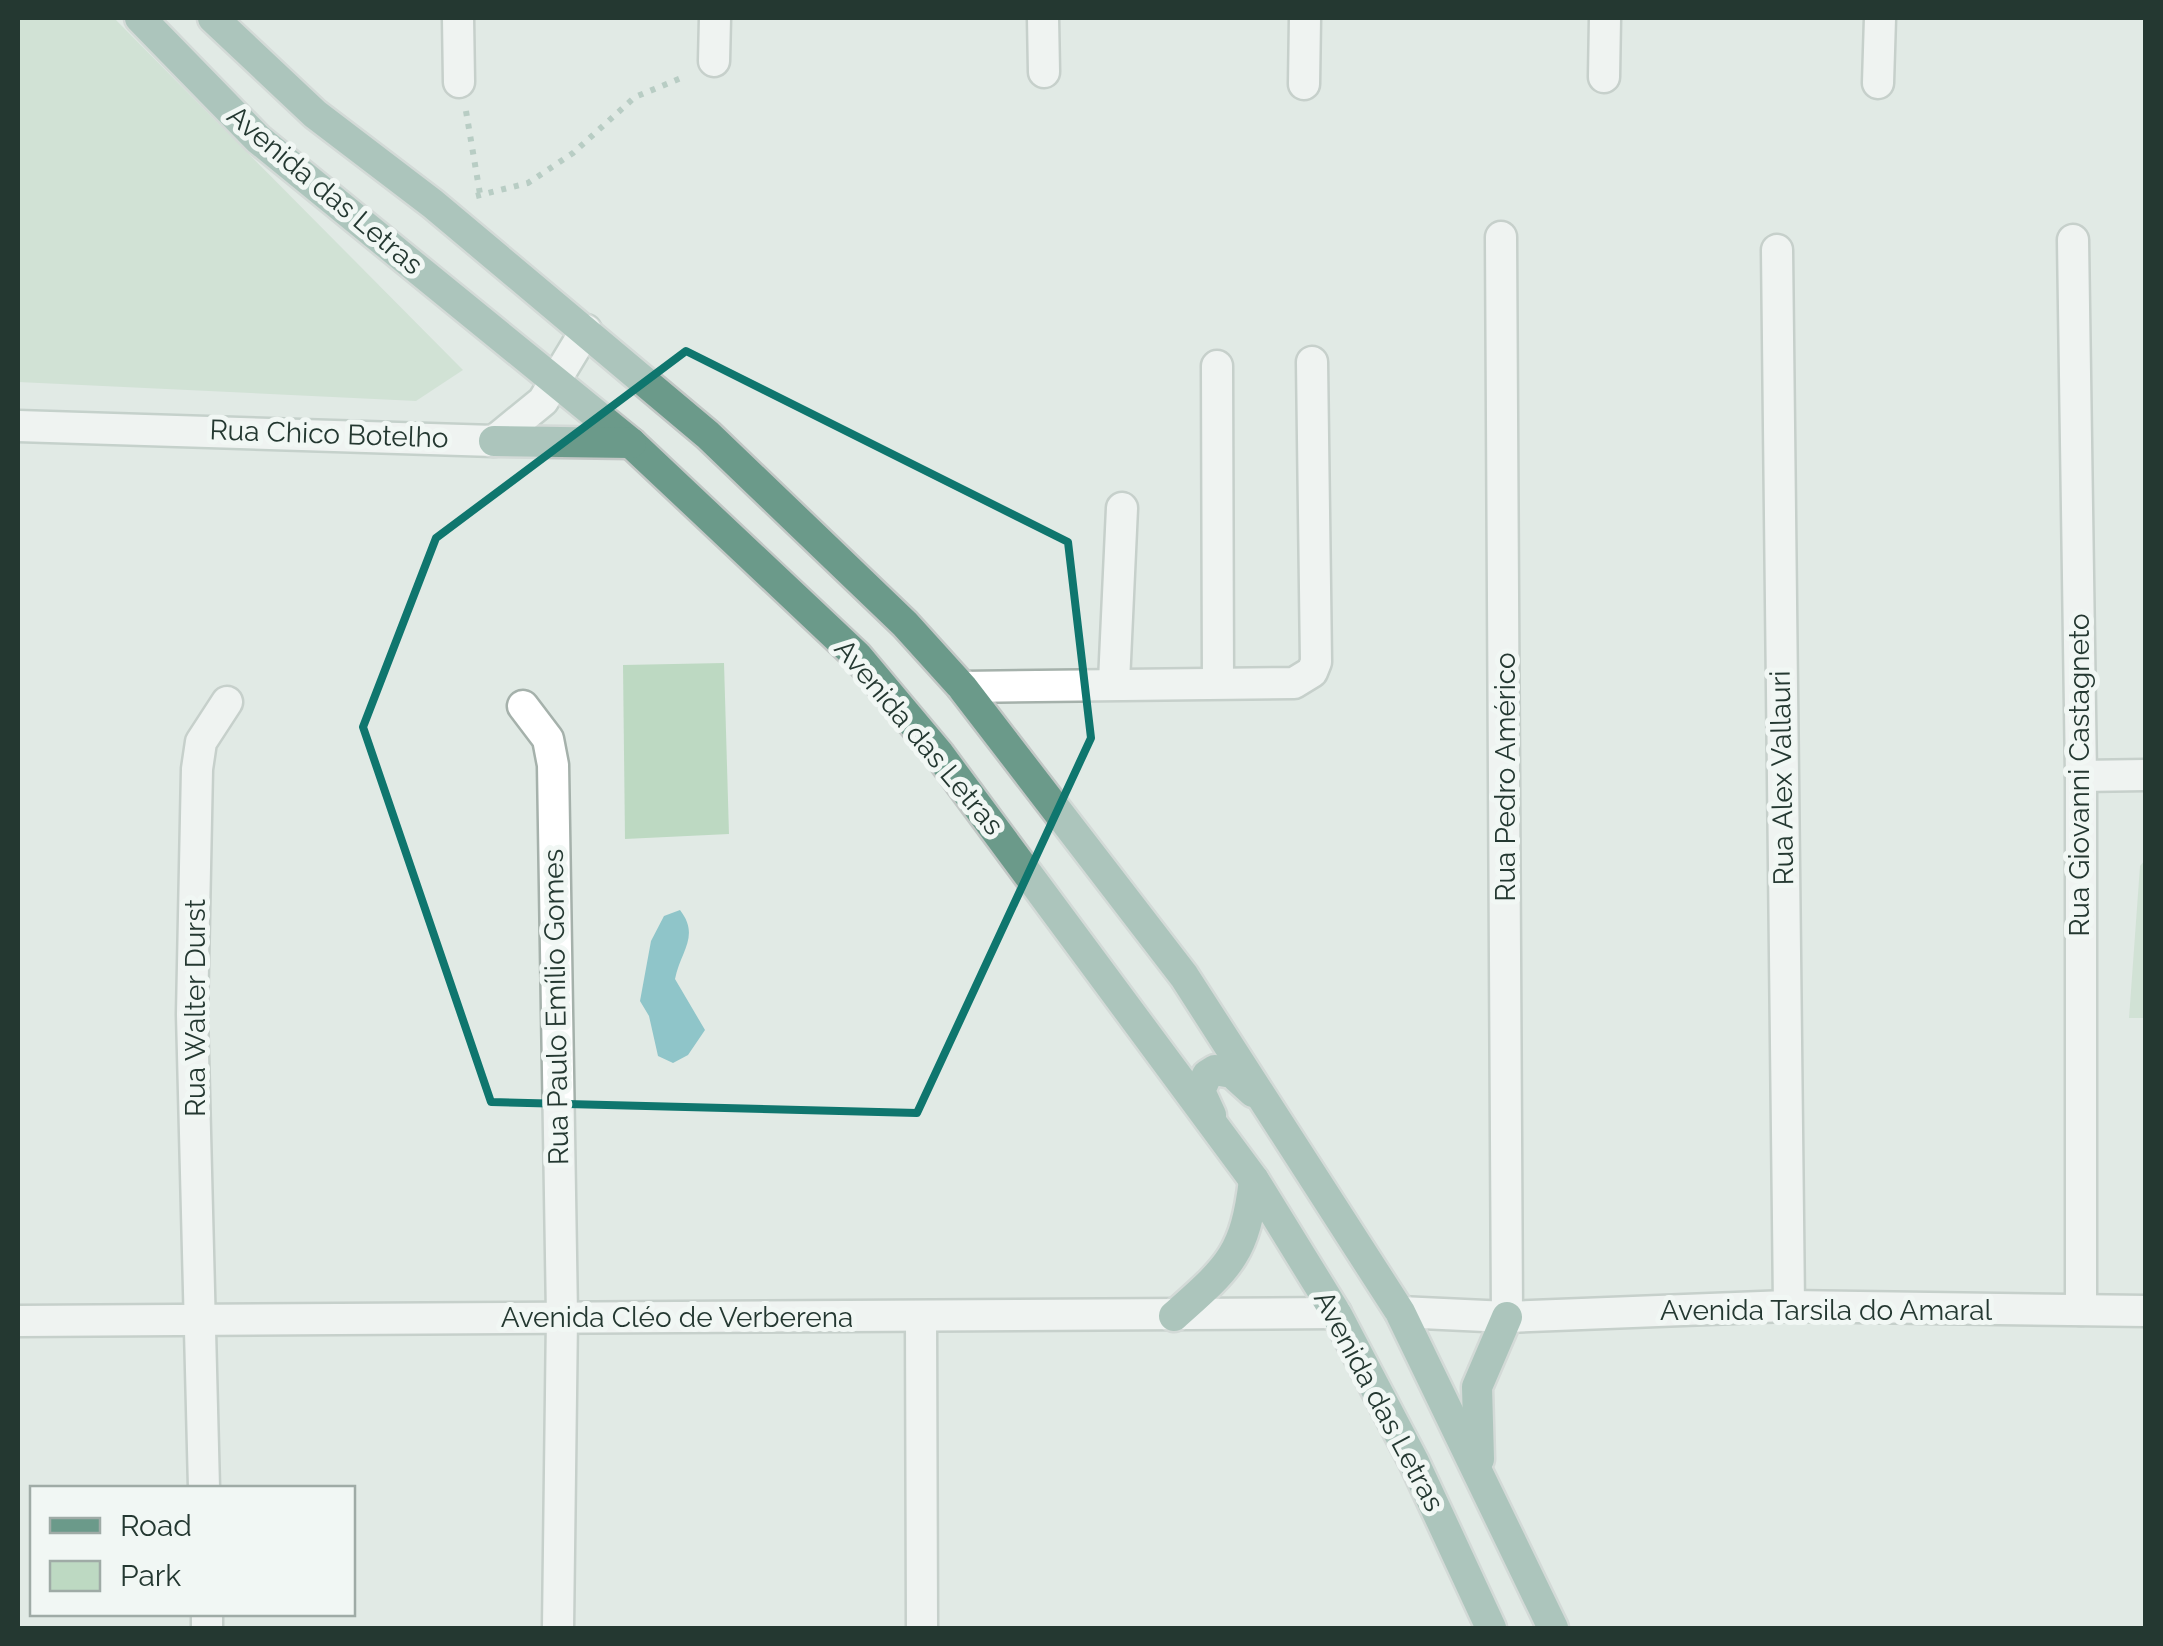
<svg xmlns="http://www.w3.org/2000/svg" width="2163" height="1646" font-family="Raleway,sans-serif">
<rect width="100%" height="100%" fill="#e1eae5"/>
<g fill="#bdd9c2">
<polygon points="18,18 114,18 463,370 416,401 18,382"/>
<polygon points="724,663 729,834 625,839 623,665"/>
<polygon points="2145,860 2145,1018 2129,1018 2140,866"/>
</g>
<path fill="#8fc5c9" d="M680,910C700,936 681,950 675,979L705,1030L688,1055L673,1063L658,1056L649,1016L640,1001L651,941L664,916Z"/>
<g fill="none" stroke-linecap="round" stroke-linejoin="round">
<g stroke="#a5b1ab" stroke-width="35">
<g id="minor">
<polyline points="458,18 459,82"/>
<polyline points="1043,18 1044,72"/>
<polyline points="714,61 715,18"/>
<polyline points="1604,77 1605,18"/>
<polyline points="1878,83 1880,18"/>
<polyline points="1304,84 1305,18"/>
<polyline points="1501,237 1507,1317"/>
<polyline points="2073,240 2081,776 2081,1310"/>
<polyline points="1777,250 1789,1306"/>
<polyline points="1217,366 1218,683"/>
<polyline points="1114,682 1122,508"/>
<polyline points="962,687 1294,683 1312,672 1316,662 1312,362"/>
<polyline points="523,706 548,739 553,765 562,1316 558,1628"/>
<polyline points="2081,776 2146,775"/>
<polyline points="921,1317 922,1628"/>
<polyline points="18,1321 1336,1313"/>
<polyline points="204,1488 192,1014 197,769 201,742 227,702"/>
<polyline points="207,1614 207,1628"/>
</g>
</g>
<g stroke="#a5b1ab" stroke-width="35">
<polyline id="tertiary" points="1400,1312 1507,1317 1789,1306 2146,1311"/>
</g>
<g stroke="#a2b4ac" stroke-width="35">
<polyline id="secondary" points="18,426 494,441 543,401 586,330"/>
</g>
<g stroke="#c2c7c5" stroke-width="35">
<g id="primary">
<polyline points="140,18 258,139 631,443 857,656 939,754 1254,1180 1336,1313 1414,1462 1491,1628"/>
<polyline points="213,18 315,114 433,204 708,435 905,624 962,687 1184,976 1400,1312 1553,1628"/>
<polyline points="494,441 631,443"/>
<polyline points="1211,1115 1200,1091 1207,1075 1215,1070 1232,1073 1253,1092"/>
<path d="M1174,1316C1229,1267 1245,1255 1254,1180"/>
<polyline points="1479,1459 1477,1387 1507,1317"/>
</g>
</g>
<g stroke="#85aa9b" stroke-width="6" stroke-dasharray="5 8" stroke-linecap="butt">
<polyline points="466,111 480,194"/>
<polyline points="476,196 528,183 573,153 635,97 686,76"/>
</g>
<use href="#minor" stroke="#fff" stroke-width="30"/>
<use href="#tertiary" stroke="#fff" stroke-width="30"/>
<use href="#secondary" stroke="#fff" stroke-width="30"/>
<use href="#primary" stroke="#6b9a8a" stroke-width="30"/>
</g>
<path d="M0 0H2163V1646H0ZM686,351L1068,542L1091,738L917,1113L491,1102L363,727L436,538Z" fill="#e1eae5" fill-opacity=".55" fill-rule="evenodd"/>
<path fill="none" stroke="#0f766e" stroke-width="8" stroke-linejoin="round" d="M686,351L1068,542L1091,738L917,1113L491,1102L363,727L436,538Z"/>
<g text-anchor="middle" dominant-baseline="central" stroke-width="10" stroke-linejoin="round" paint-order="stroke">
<g font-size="28" fill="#243831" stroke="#f1f7f4">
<text transform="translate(325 190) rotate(40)">Avenida das Letras</text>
<text transform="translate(329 434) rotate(2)">Rua Chico Botelho</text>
<text transform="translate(919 737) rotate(50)">Avenida das Letras</text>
<text transform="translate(2079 775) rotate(-90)">Rua Giovanni Castagneto</text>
<text transform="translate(1505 777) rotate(-90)">Rua Pedro Américo</text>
<text transform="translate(1782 778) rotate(-91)">Rua Alex Vallauri</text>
<text transform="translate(556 1007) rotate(-91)">Rua Paulo Emílio Gomes</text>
<text transform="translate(195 1008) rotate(-90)">Rua Walter Durst</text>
<text x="1826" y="1310">Avenida Tarsila do Amaral</text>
<text x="677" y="1317">Avenida Cléo de Verberena</text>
<text transform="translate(1379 1401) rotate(62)">Avenida das Letras</text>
</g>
</g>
<rect width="2163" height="1646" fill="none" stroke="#243831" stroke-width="40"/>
<rect x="30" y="1486" width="325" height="130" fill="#f1f7f4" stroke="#9faba6" stroke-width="2.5"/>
<rect x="50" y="1518" width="50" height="15" fill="#6b9a8a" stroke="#9faba6" stroke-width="2.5"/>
<text x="120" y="1536" font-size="30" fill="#243831">Road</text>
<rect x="50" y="1561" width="50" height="30" fill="#bdd9c2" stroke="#9faba6" stroke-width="2.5"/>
<text x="120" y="1586" font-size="30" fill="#243831">Park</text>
</svg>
